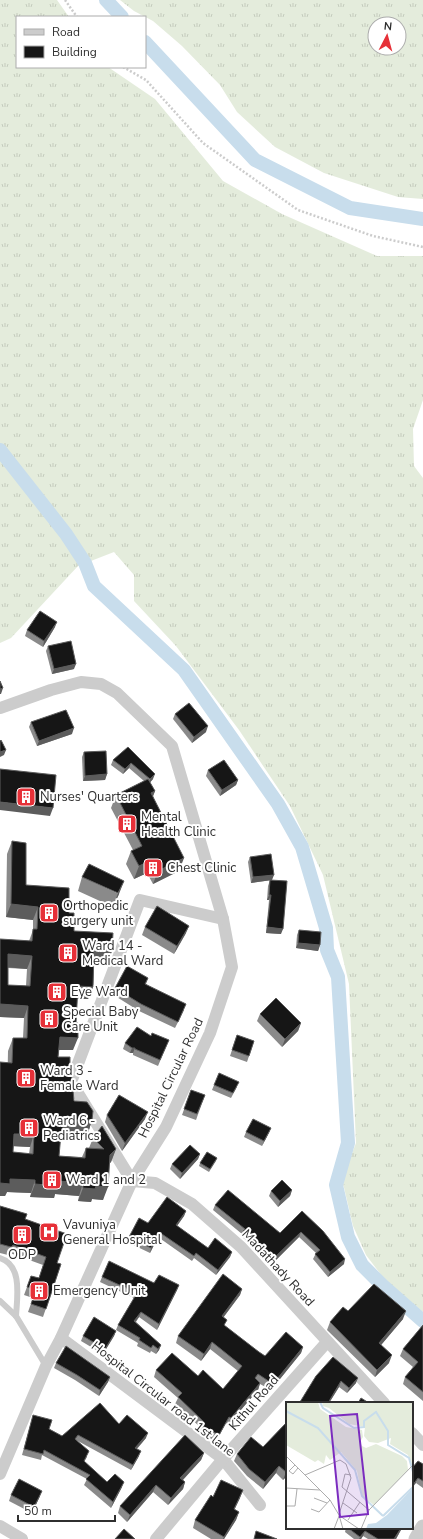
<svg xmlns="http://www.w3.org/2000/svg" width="423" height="1539" font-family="'Nunito Sans',sans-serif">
<defs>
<pattern id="grass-tufts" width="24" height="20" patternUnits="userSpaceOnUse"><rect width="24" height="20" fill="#e4ecdc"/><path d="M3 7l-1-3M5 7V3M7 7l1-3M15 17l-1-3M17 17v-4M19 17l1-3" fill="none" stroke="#c4cbbd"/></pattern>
</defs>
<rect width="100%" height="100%" fill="#fff"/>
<g fill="url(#grass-tufts)" fill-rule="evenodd">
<polygon points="0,0 57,0 69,17 17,17 17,67 108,67 155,99 223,181 282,214 377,256 423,256 423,400 413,429 414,466 423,478 423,1312 385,1280 366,1255 353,1226 342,1179 356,1143 349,984 323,875 290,806 239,730 176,646 134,601 134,575 114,552 78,566 11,638 0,643"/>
<path d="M120,0H423V199L398,197L324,173L275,147L237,112L220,85L182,46L153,21L134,11ZM375,24H399V48H375Z"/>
</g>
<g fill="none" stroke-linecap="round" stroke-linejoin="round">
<g stroke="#c8ddec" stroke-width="14">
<polyline points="106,0 122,17"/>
<polyline points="145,42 255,160 350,208 423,219"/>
<polyline points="0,450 66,534 85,563 94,586 184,670 278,804 302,847 326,928 327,950 338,977 348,1143 336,1185 348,1237 362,1265 382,1285 423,1321"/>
</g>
<g stroke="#ccc" stroke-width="2.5" stroke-dasharray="2 2" stroke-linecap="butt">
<polyline points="65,0 77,17"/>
<polyline points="123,67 146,80 203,143 298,210 373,236 423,247"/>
</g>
<g stroke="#ccc" stroke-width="6">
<path d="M0,1258C23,1265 17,1298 16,1316"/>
<polyline points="0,1301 16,1316 46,1366"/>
</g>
<g stroke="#ccc" stroke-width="12">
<polyline points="0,708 51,690 81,682 101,684 117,693 172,746 223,919 232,967 210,1033 166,1127 132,1181 61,1338 46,1366 0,1474"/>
<polyline points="223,919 140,900 71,1082 132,1181 155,1183 192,1204 241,1247 384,1403"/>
<polyline points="61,1338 223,1459 260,1505"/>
<polyline points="412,1433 423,1445"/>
<polyline points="0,1526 22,1539"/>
<polyline points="156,1539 223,1459 327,1342"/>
</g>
<polyline stroke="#ccc" stroke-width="15" points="416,1539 423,1527"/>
</g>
<g fill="#8a8a8a" fill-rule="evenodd">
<polygon points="55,627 43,647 25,636 27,630"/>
<polygon points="48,646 74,669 52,674 46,651"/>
<polygon points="175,714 206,732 192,743 173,719"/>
<polygon points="31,722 72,734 37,746 29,727"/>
<polygon points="128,747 153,779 150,782 155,791 153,796 179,871 153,884 147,873 134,879 126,864 131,851 133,850 111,808 116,795 144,781 129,768 123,774 111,765 113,760"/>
<polygon points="84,752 107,774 105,780 83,781 82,757"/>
<polygon points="208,770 238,780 236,785 220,796 206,776"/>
<path d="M12,841L26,885L69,913L74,931L112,951L107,964L94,963L93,987L88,999H77L73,1050H59L58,1057L68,1070L74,1101L92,1120L88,1133H63L60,1142L59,1156L82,1157L86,1148H89L93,1138L116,1149L111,1162L109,1164L103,1200L92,1199L91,1202L78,1201L79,1196L55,1194L54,1198L30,1197L31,1193L7,1192L5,1196L8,1051L13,1038H23L24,1018L0,1017V939L29,941L33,930V920L6,917L7,854ZM8,968L27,969L26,986L8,985ZM13,1146L30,1147L29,1154L13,1152Z"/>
<polygon points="250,857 272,880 251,883 248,862"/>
<polygon points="82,877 119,894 113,907 78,891"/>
<polygon points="270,880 281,934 266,933 269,900 267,900 268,886"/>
<polygon points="145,927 186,933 174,954 142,935"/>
<polygon points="299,930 320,945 318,951 296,948 297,935"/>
<polygon points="148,978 146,984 184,1010 175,1028 139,1011 112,994 115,988"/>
<polygon points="260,1014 301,1023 298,1031 282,1047 257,1021"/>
<polygon points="237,1035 254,1041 247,1062 230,1056"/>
<polygon points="151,1036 169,1040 158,1066 133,1055 133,1053 130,1053 123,1049 125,1043"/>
<polygon points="214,1085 237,1087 231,1098 212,1090"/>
<polygon points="191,1090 205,1095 196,1120 182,1115"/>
<polygon points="107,1115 145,1119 122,1151 105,1122"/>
<polygon points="271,1128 262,1146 244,1137 246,1132"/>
<polygon points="200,1154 198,1159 180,1179 170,1169 172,1164"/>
<polygon points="217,1158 216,1161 209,1172 199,1166 200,1163"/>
<polygon points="292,1190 290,1196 278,1207 269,1196 271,1191"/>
<polygon points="215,1205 280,1233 302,1211 344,1264 328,1277 313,1259 316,1253 299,1237 272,1264 254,1245 253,1246 241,1236 242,1234 213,1210"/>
<polygon points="0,1206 27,1214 25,1220 57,1263 61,1264 43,1317 28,1312 33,1298 24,1295 31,1276 39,1278 43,1265 10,1253 8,1255 0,1253"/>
<polygon points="186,1211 184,1216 177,1226 208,1248 232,1252 230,1257 216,1275 194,1258 192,1261 158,1237 150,1253 127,1242 129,1237 148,1223"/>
<polygon points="102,1277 179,1285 177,1290 157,1330 139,1317 136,1322 161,1345 159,1350 156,1354 151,1351 150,1353 137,1346 138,1343 116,1330 118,1325 134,1298 100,1282"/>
<polygon points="242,1289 240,1295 223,1318 225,1326 259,1352 265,1356 303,1347 301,1353 271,1390 260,1384 258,1390 228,1425 226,1423 216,1442 199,1432 200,1427 175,1404 178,1398 154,1377 156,1370 198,1376 223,1389 238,1371 210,1349 201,1361 176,1343 178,1336"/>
<polygon points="348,1311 403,1319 381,1345 389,1363 375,1377 327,1330 330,1322"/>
<polygon points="423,1325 423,1401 403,1384 405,1377 413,1367 400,1356 403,1349"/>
<polygon points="116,1331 114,1336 103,1354 81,1341 83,1336"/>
<polygon points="56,1363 110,1377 108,1382 99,1396 75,1380 54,1368"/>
<polygon points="316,1376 356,1383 347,1393 339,1387 329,1403 300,1403"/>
<polygon points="33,1415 49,1429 62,1436 119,1424 146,1438 137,1449 139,1456 131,1470 76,1440 87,1457 84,1462 107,1482 122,1487 111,1508 84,1485 87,1479 42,1455 41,1460 22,1455"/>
<polygon points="287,1422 287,1476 283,1480 276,1473 263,1489 247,1476 234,1461 237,1454 263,1447"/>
<polygon points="204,1453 201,1460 183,1480 185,1482 183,1489 168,1505 153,1492 127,1522 118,1513 120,1506"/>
<polygon points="423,1464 423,1488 416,1483"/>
<polygon points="11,1495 40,1496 32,1513 9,1501"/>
<polygon points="213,1497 240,1498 234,1509 239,1512 236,1520 224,1539 211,1539 193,1528 195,1520"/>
<polygon points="346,1528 402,1528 396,1539 368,1539 363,1536 361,1539 354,1539 345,1532"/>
</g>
<g fill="#5c5c5c">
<polygon points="57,622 55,627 43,647 44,641"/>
<polygon points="76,664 74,669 52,674 54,669"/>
<polygon points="3,688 1,694 0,694 0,689"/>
<polygon points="208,726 206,732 192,743 194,737"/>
<polygon points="74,728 72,734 37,746 39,741"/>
<polygon points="6,750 4,755 0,757 0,752"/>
<polygon points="131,763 129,768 123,774 125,769"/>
<polygon points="107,774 105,780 83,781 85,776"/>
<polygon points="155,774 153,779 148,785 150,779"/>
<polygon points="238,780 236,785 220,796 222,790"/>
<polygon points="155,791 150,804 151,793"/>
<polygon points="0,802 53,808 50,816 0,810"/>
<polygon points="184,858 179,871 153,884 158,871"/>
<polygon points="152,860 147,873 134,879 139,866"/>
<polygon points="274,875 272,880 251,883 253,877"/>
<polygon points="124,881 119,894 113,907 118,893"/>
<polygon points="269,895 271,895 269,900 267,900"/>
<polygon points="11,904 38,907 33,920 6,917"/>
<polygon points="189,926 186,933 174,954 177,946"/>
<polygon points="267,927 283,929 281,934 266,933"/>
<polygon points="298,943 320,945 318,951 296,948"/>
<polygon points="94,950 112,951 107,964 89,963"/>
<polygon points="8,954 32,956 27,969 4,967"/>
<polygon points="78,986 93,987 88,999 73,999"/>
<polygon points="0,1004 28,1006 24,1018 0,1017"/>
<polygon points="301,1023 298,1031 282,1047 285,1039"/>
<polygon points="60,1037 78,1038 73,1050 56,1050"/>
<polygon points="132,1048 135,1048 133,1053 130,1053"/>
<polygon points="148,1112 145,1119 122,1151 125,1143"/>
<polygon points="63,1120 92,1120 88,1133 59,1133"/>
<polygon points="271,1128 269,1133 262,1146 264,1141"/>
<polygon points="14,1134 34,1134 30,1147 10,1146"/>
<polygon points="61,1134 63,1134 58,1147"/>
<polygon points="116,1149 111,1162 105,1168 110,1155"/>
<polygon points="200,1154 198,1159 180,1179 182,1173"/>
<polygon points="10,1179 35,1180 31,1193 7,1192 5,1196 0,1196 0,1183"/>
<polygon points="58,1181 83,1183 79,1196 55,1194 54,1198 30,1197 35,1184"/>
<polygon points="96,1186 108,1187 103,1200 92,1199 91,1202 78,1201 83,1188"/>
<polygon points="292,1190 290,1196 278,1207 280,1201"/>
<polygon points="186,1211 184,1216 174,1230 176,1225"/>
<polygon points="159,1232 158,1237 150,1253 151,1248"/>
<polygon points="301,1232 299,1237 272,1264 274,1258"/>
<polygon points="13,1245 10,1253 8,1255 11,1247"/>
<polygon points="232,1252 230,1257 216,1275 218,1270"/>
<polygon points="345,1259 344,1264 328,1277 330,1272"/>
<polygon points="179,1285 177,1290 157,1330 159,1324"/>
<polygon points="242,1289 240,1295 219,1323 222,1316"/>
<polygon points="406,1311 403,1319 376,1351 379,1343"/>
<polygon points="141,1312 139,1317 132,1326 134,1321"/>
<polygon points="116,1331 114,1336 103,1354 105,1349"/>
<polygon points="212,1342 210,1349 201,1361 204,1354"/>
<polygon points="161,1345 159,1350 156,1354 158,1349"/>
<polygon points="303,1347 301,1353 271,1390 273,1384"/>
<polygon points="392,1355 389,1363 375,1377 377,1370"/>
<polygon points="110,1377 108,1382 99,1396 100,1390"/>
<polygon points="358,1378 356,1383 347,1393 349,1388"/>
<polygon points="341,1381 339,1387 329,1403 328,1403"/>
<polygon points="260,1383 258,1390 228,1425 231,1418"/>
<polygon points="148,1433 146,1438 133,1453 135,1448"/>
<polygon points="141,1451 139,1456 131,1470 133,1465"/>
<polygon points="204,1453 201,1460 178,1485 180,1478"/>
<polygon points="279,1466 276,1473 263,1489 265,1482"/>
<polygon points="287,1471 287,1476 283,1480 286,1472"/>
<polygon points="418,1478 416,1483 412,1488 412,1486"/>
<polygon points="124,1482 122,1487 111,1508 113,1502"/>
<polygon points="185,1482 183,1489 168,1505 171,1498"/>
<polygon points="156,1485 153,1492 127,1522 130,1515"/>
<polygon points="243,1490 240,1498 231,1517 234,1509"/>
<polygon points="42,1491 40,1496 32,1513 34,1507"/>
<polygon points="239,1512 236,1520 224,1539 223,1539"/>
<polygon points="401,1528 402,1528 396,1539 394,1539"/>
<polygon points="365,1531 363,1536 361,1539 359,1539"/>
</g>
<g fill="#161616" stroke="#5c5c5c" fill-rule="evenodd">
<polygon points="40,611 57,622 44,641 27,630"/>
<polygon points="71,641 76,664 54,669 48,646"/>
<polygon points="0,681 3,688 0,689"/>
<polygon points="189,703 208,726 194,737 175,714"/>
<polygon points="66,710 74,728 39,741 31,722"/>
<polygon points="1,740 6,750 0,752 0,741"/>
<polygon points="128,747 155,774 150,779 131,763 125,769 113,760"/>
<polygon points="106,751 107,774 85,776 84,752"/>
<polygon points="224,760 238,780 222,790 208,770"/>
<polygon points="0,769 56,775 53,808 0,802"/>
<polygon points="148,779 155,791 151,793 184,858 158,871 152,860 139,866 131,851 142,846 116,795"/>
<path d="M12,841L26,843V885L69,888V913H74V931L113,933L112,951L94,950L93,987L78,986L76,1023H78V1038L60,1037L58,1057H70V1062L68,1070L72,1078L74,1101L87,1102L93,1111L92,1120H63V1134H61L59,1156L85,1158L86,1148L104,1149L93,1138L102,1126L116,1149L110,1155L108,1187L96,1186L95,1189L83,1188V1183L58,1181V1186L35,1184V1180L10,1179V1184L0,1183V1062L12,1063L13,1038H27L28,1006L0,1004V939L32,941L33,929H37L38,907L11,904ZM8,954L32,956L30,986L8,985ZM14,1134H34L33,1154L13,1152Z"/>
<polygon points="271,854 274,875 253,877 250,857"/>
<polygon points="89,864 124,881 118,893 82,877"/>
<polygon points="270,880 287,881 283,929 267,927 271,895 269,895"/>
<polygon points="157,906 189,926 177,946 145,927"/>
<polygon points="299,930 321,932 320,945 298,943"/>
<polygon points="127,966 148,978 145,984 186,1004 178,1022 141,1004 115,988"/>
<polygon points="276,998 301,1023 285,1039 260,1014"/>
<polygon points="137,1027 151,1036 152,1033 169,1040 160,1060 135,1049 135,1048 132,1048 125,1043"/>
<polygon points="237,1035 254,1041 249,1056 232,1050"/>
<polygon points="219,1073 239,1082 233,1093 214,1085"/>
<polygon points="191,1090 205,1095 197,1114 184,1109"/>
<polygon points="119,1095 148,1112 125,1143 107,1115"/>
<polygon points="253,1119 271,1128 264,1141 246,1132"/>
<polygon points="190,1145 200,1154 182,1173 172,1164"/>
<polygon points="207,1152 217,1158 210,1169 200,1163"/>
<polygon points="282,1180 292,1190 280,1201 271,1191"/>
<polygon points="228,1190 280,1233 302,1211 323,1231 345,1259 330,1272 315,1254 320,1250 301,1232 274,1258 255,1239 254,1241 243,1231 245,1229 215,1205"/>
<polygon points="167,1197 186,1211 176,1225 208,1248 215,1238 232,1252 218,1270 196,1253 194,1256 159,1232 151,1248 129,1237 139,1218 148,1223"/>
<polygon points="0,1206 27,1214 25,1219 67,1234 57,1263 61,1264 46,1309 31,1304 36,1290 27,1287 31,1276 39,1278 46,1257 13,1245 11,1247 0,1244"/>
<polygon points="109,1261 154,1283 159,1275 179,1285 159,1324 141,1312 134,1321 161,1345 158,1349 153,1345 151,1348 139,1340 140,1338 118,1325 137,1293 102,1277"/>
<polygon points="223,1274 242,1289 222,1316 227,1320 224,1325 259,1352 265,1356 286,1332 303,1347 273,1384 258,1374 255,1378 260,1383 231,1418 229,1417 219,1435 201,1425 203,1421 178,1397 182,1393 156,1370 172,1353 198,1376 203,1370 223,1389 242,1366 212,1342 204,1354 178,1336"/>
<polygon points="374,1284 406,1311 379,1343 392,1355 377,1370 330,1322 343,1307 348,1311"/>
<polygon points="94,1317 116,1331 105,1349 83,1336"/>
<polygon points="423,1325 423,1392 405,1377 418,1362 403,1349"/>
<polygon points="66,1346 110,1377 100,1390 77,1375 56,1363"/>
<polygon points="333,1357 358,1378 349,1388 341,1381 328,1403 302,1403 300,1402 316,1376"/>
<polygon points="361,1398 369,1403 358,1403"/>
<polygon points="100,1403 119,1424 127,1415 148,1433 135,1448 141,1451 133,1465 78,1435 75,1439 89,1451 84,1461 107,1482 115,1474 124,1482 113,1502 86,1479 90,1475 44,1450 43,1454 24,1449 33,1415 52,1420 49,1429 62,1436"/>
<polygon points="287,1422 287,1471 286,1472 279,1466 265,1482 249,1469 237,1454 251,1437 263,1447"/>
<polygon points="185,1435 204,1453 180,1478 185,1482 171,1498 156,1485 130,1515 120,1506"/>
<polygon points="418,1461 423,1464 423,1481 418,1478 412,1486 412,1468"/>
<polygon points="19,1479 42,1491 34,1507 11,1495"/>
<polygon points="221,1480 243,1490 234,1509 239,1512 224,1537 195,1520 211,1495 213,1497"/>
<polygon points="348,1528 401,1528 394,1539 378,1539 365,1531 360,1537"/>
<polygon points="124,1529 135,1539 115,1539"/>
<polygon points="256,1531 277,1539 254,1539"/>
</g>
<defs>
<g id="building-square" transform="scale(1)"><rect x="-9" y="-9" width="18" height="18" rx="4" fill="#e63038" stroke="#fff"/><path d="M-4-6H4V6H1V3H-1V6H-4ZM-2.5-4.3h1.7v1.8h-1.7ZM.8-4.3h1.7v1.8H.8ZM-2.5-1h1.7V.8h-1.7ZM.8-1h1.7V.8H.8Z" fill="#fff"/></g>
<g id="hospital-square" transform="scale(1)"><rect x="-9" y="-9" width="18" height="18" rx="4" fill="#e63038" stroke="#fff"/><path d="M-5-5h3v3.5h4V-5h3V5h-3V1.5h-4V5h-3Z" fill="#fff"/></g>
</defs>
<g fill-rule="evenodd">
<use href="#building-square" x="26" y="797"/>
<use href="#building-square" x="127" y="824"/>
<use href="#building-square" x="153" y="868"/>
<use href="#building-square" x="49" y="913"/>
<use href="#building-square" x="68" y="953"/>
<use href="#building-square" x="57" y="992"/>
<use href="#building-square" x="49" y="1019"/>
<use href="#building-square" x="26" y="1078"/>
<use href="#building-square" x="29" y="1128"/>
<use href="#building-square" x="52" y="1180"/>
<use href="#hospital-square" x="49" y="1232"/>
<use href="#building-square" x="22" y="1235"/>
<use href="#building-square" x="39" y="1291"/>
</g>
<g text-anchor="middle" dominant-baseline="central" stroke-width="4" stroke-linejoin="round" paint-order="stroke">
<g font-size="13" fill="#2f2f2f" stroke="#fff" text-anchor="start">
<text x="40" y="797">Nurses' Quarters</text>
<text x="141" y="817">Mental<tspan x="141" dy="15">Health Clinic</tspan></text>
<text x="167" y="868">Chest Clinic</text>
<text x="63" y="906">Orthopedic<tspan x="63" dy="15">surgery unit</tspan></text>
<text x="82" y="946">Ward 14 -<tspan x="82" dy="15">Medical Ward</tspan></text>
<text x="71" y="992">Eye Ward</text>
<text x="63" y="1012">Special Baby<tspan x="63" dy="15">Care Unit</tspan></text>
<text x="40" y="1071">Ward 3 -<tspan x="40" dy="15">Female Ward</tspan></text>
<text x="43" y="1121">Ward 6 -<tspan x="43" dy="15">Pediatrics</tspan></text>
<text x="66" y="1180">Ward 1 and 2</text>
<text x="63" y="1225">Vavuniya<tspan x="63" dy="15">General Hospital</tspan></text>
<text x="22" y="1255" text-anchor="middle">ODP</text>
<text x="53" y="1291">Emergency Unit</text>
</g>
<g font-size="13" fill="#2f2f2f" stroke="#fff">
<text transform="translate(171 1078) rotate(-64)">Hospital Circular Road</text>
<text transform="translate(278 1268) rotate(47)">Madathady Road</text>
<text transform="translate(163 1399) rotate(38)">Hospital Circular road 1st lane</text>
<text transform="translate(254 1403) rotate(-49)">Kithul Road</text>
</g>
</g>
<g transform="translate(286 1402)">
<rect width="127" height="127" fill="#fff"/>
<path d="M0,0H32L34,7L60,25L76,28L77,35L74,40L76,44L80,46L90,42L116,54L121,59L122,68L88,103L76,94L71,69L55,50L44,58L40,53L38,62L32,58L29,60L0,43ZM36,0L126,1L127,62L125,63L122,53L104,42L105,36L92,41L83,40L78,34L79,25L63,22L43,6L37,4Z" fill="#e4ecdc"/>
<path d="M127,86V127H80L82,122L90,121L101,113Z" fill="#c8ddec"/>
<path fill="none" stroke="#c8ddec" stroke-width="2" d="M34,0L37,6L68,26L78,25V19L90,10L102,29V43L123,56L127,70M0,9L32,26L69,68L76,94L97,114M97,114L127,85"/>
<path fill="none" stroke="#acacac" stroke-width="1" d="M0,54L44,98L53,113L57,127M9,63L3,69L7,72L12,66M19,73L54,58L60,62L65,76L53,112M65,73L59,72L56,85L83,108M0,86L34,88M28,96L41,101M57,101L71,111M0,104H9L11,87M25,107L33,110L44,98M83,108L127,63M54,114L73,127M62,118L74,100M48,127L53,114M75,127L83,108"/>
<path fill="#7b2cbf" fill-opacity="0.15" stroke="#7b2cbf" stroke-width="2" d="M71,12L82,112L54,115L44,14Z"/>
<rect width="127" height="127" fill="none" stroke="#2f2f2f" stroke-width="2"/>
</g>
<rect x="16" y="16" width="130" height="52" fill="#ffffff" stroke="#acacac"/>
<rect x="24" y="29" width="20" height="6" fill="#cccccc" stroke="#acacac"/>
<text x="52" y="36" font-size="12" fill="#2f2f2f">Road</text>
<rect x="24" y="46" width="20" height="12" fill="#161616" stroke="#acacac"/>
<text x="52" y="56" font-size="12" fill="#2f2f2f">Building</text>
<g transform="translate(387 36) rotate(6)"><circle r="19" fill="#ffffff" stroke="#acacac"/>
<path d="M0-3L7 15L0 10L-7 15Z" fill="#e63038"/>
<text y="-6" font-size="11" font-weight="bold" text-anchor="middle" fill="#2f2f2f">N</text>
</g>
<path d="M18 1515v6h97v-6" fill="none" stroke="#2f2f2f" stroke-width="2"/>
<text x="24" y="1515" font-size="12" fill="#2f2f2f" stroke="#ffffff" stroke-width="3" paint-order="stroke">50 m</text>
</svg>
